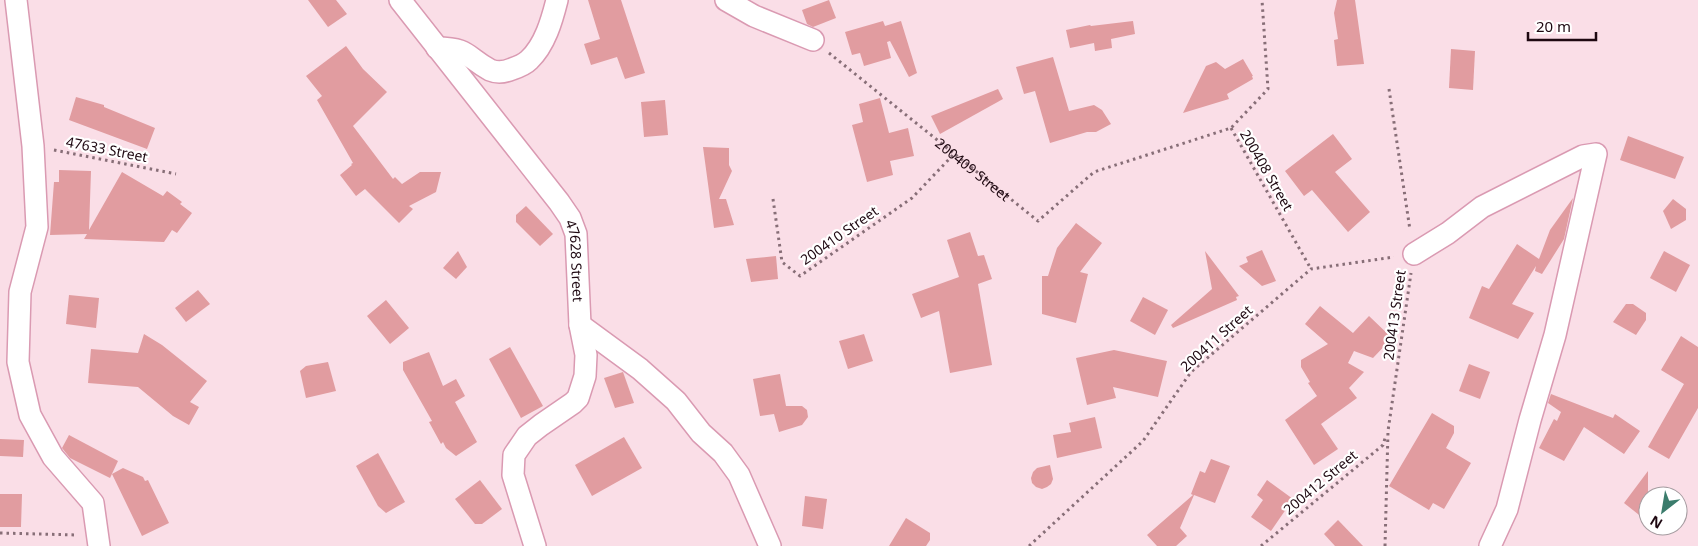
<svg xmlns="http://www.w3.org/2000/svg" width="1698" height="546" font-family="'Noto Sans',sans-serif">
<rect width="100%" height="100%" fill="#fadee7"/>
<g fill="#e19ca0">
<polygon points="308,0 336,0 347,14 328,27"/>
<polygon points="588,0 621,0 645,73 625,79 617,57 591,65 584,44 600,39"/>
<polygon points="829,0 836,18 813,27 807,24 802,10"/>
<polygon points="1337,0 1355,0 1364,64 1337,66 1334,40 1338,39 1334,13"/>
<polygon points="883,21 885,26 901,21 917,73 909,77 890,41 887,42 891,58 864,66 860,53 852,55 845,32"/>
<polygon points="1133,21 1135,34 1111,39 1112,48 1095,51 1094,43 1070,48 1066,30 1090,25 1091,26"/>
<polygon points="346,46 363,69 387,92 353,126 393,179 395,177 402,184 420,172 441,172 436,192 409,206 413,209 399,223 365,189 356,196 340,175 352,165 351,164 353,163 317,100 322,96 306,76"/>
<polygon points="1451,49 1475,51 1473,90 1449,88"/>
<polygon points="1053,57 1069,111 1094,105 1102,110 1111,124 1096,132 1087,132 1050,143 1035,91 1024,94 1016,67"/>
<polygon points="1243,59 1253,76 1252,76 1253,79 1227,94 1229,99 1183,113 1206,66 1216,62 1225,69"/>
<polygon points="998,89 1003,99 940,134 931,116"/>
<polygon points="76,97 104,105 104,107 155,128 147,149 69,120"/>
<polygon points="880,98 889,133 908,128 914,156 890,161 893,175 867,182 852,125 863,122 859,104"/>
<polygon points="665,100 668,135 644,137 641,102"/>
<polygon points="1333,134 1352,159 1335,172 1370,212 1348,232 1312,190 1304,196 1285,171"/>
<polygon points="1628,136 1684,157 1675,179 1620,160"/>
<polygon points="703,147 729,148 729,165 732,171 719,199 726,199 734,225 714,228"/>
<polygon points="59,170 91,171 89,230 122,172 163,196 167,191 182,202 180,204 192,213 177,233 172,230 164,242 84,239 87,234 50,235 54,182 59,182"/>
<polygon points="1573,198 1564,239 1542,274 1535,271 1536,266 1512,304 1534,313 1518,339 1469,318 1482,286 1489,289 1517,244 1539,259 1550,230"/>
<polygon points="1673,199 1686,209 1686,220 1671,229 1663,211"/>
<polygon points="526,206 553,234 540,246 516,222 516,215"/>
<polygon points="1076,223 1102,243 1080,272 1088,274 1076,323 1042,314 1042,276 1048,276 1057,248"/>
<polygon points="970,232 978,256 984,255 992,279 978,284 992,365 950,373 939,311 921,318 912,294 959,277 947,240"/>
<polygon points="1262,250 1276,281 1262,286 1239,266 1248,262 1246,257"/>
<polygon points="458,251 467,267 456,279 443,268"/>
<polygon points="1205,251 1239,296 1236,297 1237,300 1173,328 1171,325 1212,289"/>
<polygon points="1664,251 1690,265 1676,292 1650,278"/>
<polygon points="776,256 778,279 751,282 746,259"/>
<polygon points="198,290 210,304 186,322 175,308"/>
<polygon points="69,295 99,298 96,328 66,324"/>
<polygon points="1143,297 1168,310 1155,335 1130,321"/>
<polygon points="386,300 409,328 390,344 367,316"/>
<polygon points="1626,304 1633,304 1646,313 1646,320 1636,335 1613,322"/>
<polygon points="1320,306 1353,333 1369,316 1392,338 1373,358 1354,351 1348,363 1364,372 1349,388 1357,398 1321,424 1338,449 1314,465 1285,420 1317,396 1308,383 1310,382 1301,367 1301,360 1328,344 1305,324"/>
<polygon points="144,334 162,345 207,381 190,402 199,407 189,425 173,416 138,387 88,383 91,349 138,353"/>
<polygon points="864,334 873,361 848,369 839,341"/>
<polygon points="1681,336 1698,347 1698,408 1669,459 1648,447 1684,384 1661,370"/>
<polygon points="510,347 543,406 521,418 489,359"/>
<polygon points="1114,350 1167,361 1158,397 1113,387 1116,398 1087,405 1076,358"/>
<polygon points="429,352 443,386 456,379 465,396 455,402 477,442 456,456 446,448 443,442 441,444 429,422 432,421 403,370 403,362"/>
<polygon points="328,362 336,391 306,398 300,371 306,366"/>
<polygon points="1469,364 1490,372 1480,399 1459,391"/>
<polygon points="623,372 634,403 615,408 604,378"/>
<polygon points="780,374 786,406 802,406 807,410 808,417 802,425 779,432 774,414 760,416 753,379"/>
<polygon points="1551,394 1613,418 1615,414 1640,431 1624,454 1584,427 1564,461 1539,448 1554,419 1557,421 1561,412 1548,403"/>
<polygon points="1432,413 1454,426 1454,433 1446,448 1471,463 1444,509 1433,503 1429,510 1389,486"/>
<polygon points="1095,417 1102,448 1057,458 1053,435 1071,432 1069,423"/>
<polygon points="69,435 118,461 110,478 70,458 62,448"/>
<polygon points="624,437 642,468 592,496 575,465"/>
<polygon points="0,439 24,440 23,457 0,456"/>
<polygon points="378,453 405,502 386,513 378,506 356,466"/>
<polygon points="1211,459 1230,466 1215,503 1194,495 1180,528 1187,536 1176,546 1157,546 1147,535 1193,495 1191,494 1200,471 1205,473"/>
<polygon points="1050,465 1053,479 1051,484 1047,487 1042,489 1036,487 1032,483 1031,478 1033,472 1037,468"/>
<polygon points="123,468 143,477 145,481 148,480 169,523 142,536 112,474"/>
<polygon points="1648,471 1648,522 1624,503"/>
<polygon points="480,480 502,509 482,524 475,524 455,499"/>
<polygon points="1267,480 1293,499 1271,531 1251,517 1263,500 1257,495"/>
<polygon points="0,494 22,494 21,527 0,527"/>
<polygon points="805,496 827,499 823,529 802,526"/>
<polygon points="906,518 930,533 930,540 926,546 889,546"/>
<polygon points="1338,520 1363,546 1335,546 1324,534"/>
</g>
<g fill="none" stroke-linecap="round" stroke-linejoin="round">
<g stroke="#da9ab2" stroke-width="24">
<g id="minor">
<polyline points="16,0 33,146 37,227 20,292 18,362 30,415 53,457 93,503 99,546"/>
<path id="s2" d="M400,0L559,202L570,218L576,234L580,325L586,355L585,376L578,398L573,403L541,425L527,436L514,455L513,475L535,546"/>
<polyline points="726,0 754,16 813,40"/>
<path d="M437,48C469,48 466,57 490,70C497,73 505,72 512,69C518,67 525,64 529,60C545,45 552,20 557,0"/>
<polyline points="1414,254 1448,233 1482,207 1583,156 1596,154 1555,335 1530,420 1507,509 1490,546"/>
<polyline points="580,325 640,369 676,401 701,433 723,453 739,475 770,546"/>
</g>
</g>
<g stroke="#876e77" stroke-width="3" stroke-dasharray="2.5 4" stroke-linecap="butt">
<path id="s1" d="M829,53L1038,221L1094,172L1231,128L1268,89L1262,0"/>
<polyline points="1389,89 1410,230"/>
<polyline points="1231,128 1311,269"/>
<polyline points="54,150 176,174"/>
<polyline points="773,199 782,262 800,276 912,198 954,154"/>
<polyline points="0,533 77,535"/>
<polyline points="1029,546 1143,441 1191,372 1311,269 1394,257"/>
<polyline points="1261,546 1383,445 1386,435"/>
<polyline points="1385,546 1388,431 1411,273"/>
</g>
<use href="#minor" stroke="#fff" stroke-width="21"/>
</g>
<g text-anchor="middle" dominant-baseline="central" stroke-width="4.5" stroke-linejoin="round" paint-order="stroke">
<g font-size="14" fill="#1e0811" stroke="#fff">
<text transform="translate(107 149) rotate(11)">47633 Street</text>
<text stroke="none"><textPath href="#s1" startOffset="185">200409 Street</textPath></text>
<text transform="translate(1267 170) rotate(60)">200408 Street</text>
<text transform="translate(839 235) rotate(-35)">200410 Street</text>
<text stroke="none"><textPath href="#s2" startOffset="320">47628 Street</textPath></text>
<text transform="translate(1394 315) rotate(-82)">200413 Street</text>
<text transform="translate(1216 338) rotate(-42)">200411 Street</text>
<text transform="translate(1320 482) rotate(-40)">200412 Street</text>
</g>
</g>
<g transform="translate(1663 511) rotate(211)"><circle r="24" fill="#ffffff" stroke="#a59ca0"/>
<path d="M0-4L9 19L0 12L-9 19Z" fill="#3b7c6c"/>
<text y="-8" font-size="14" font-weight="bold" text-anchor="middle" fill="#1e0811">N</text>
</g>
<path d="M1528 32v8h68v-8" fill="none" stroke="#1e0811" stroke-width="2.5"/>
<text x="1536" y="32" font-size="15" fill="#1e0811" stroke="#ffffff" stroke-width="4" paint-order="stroke">20 m</text>
</svg>
